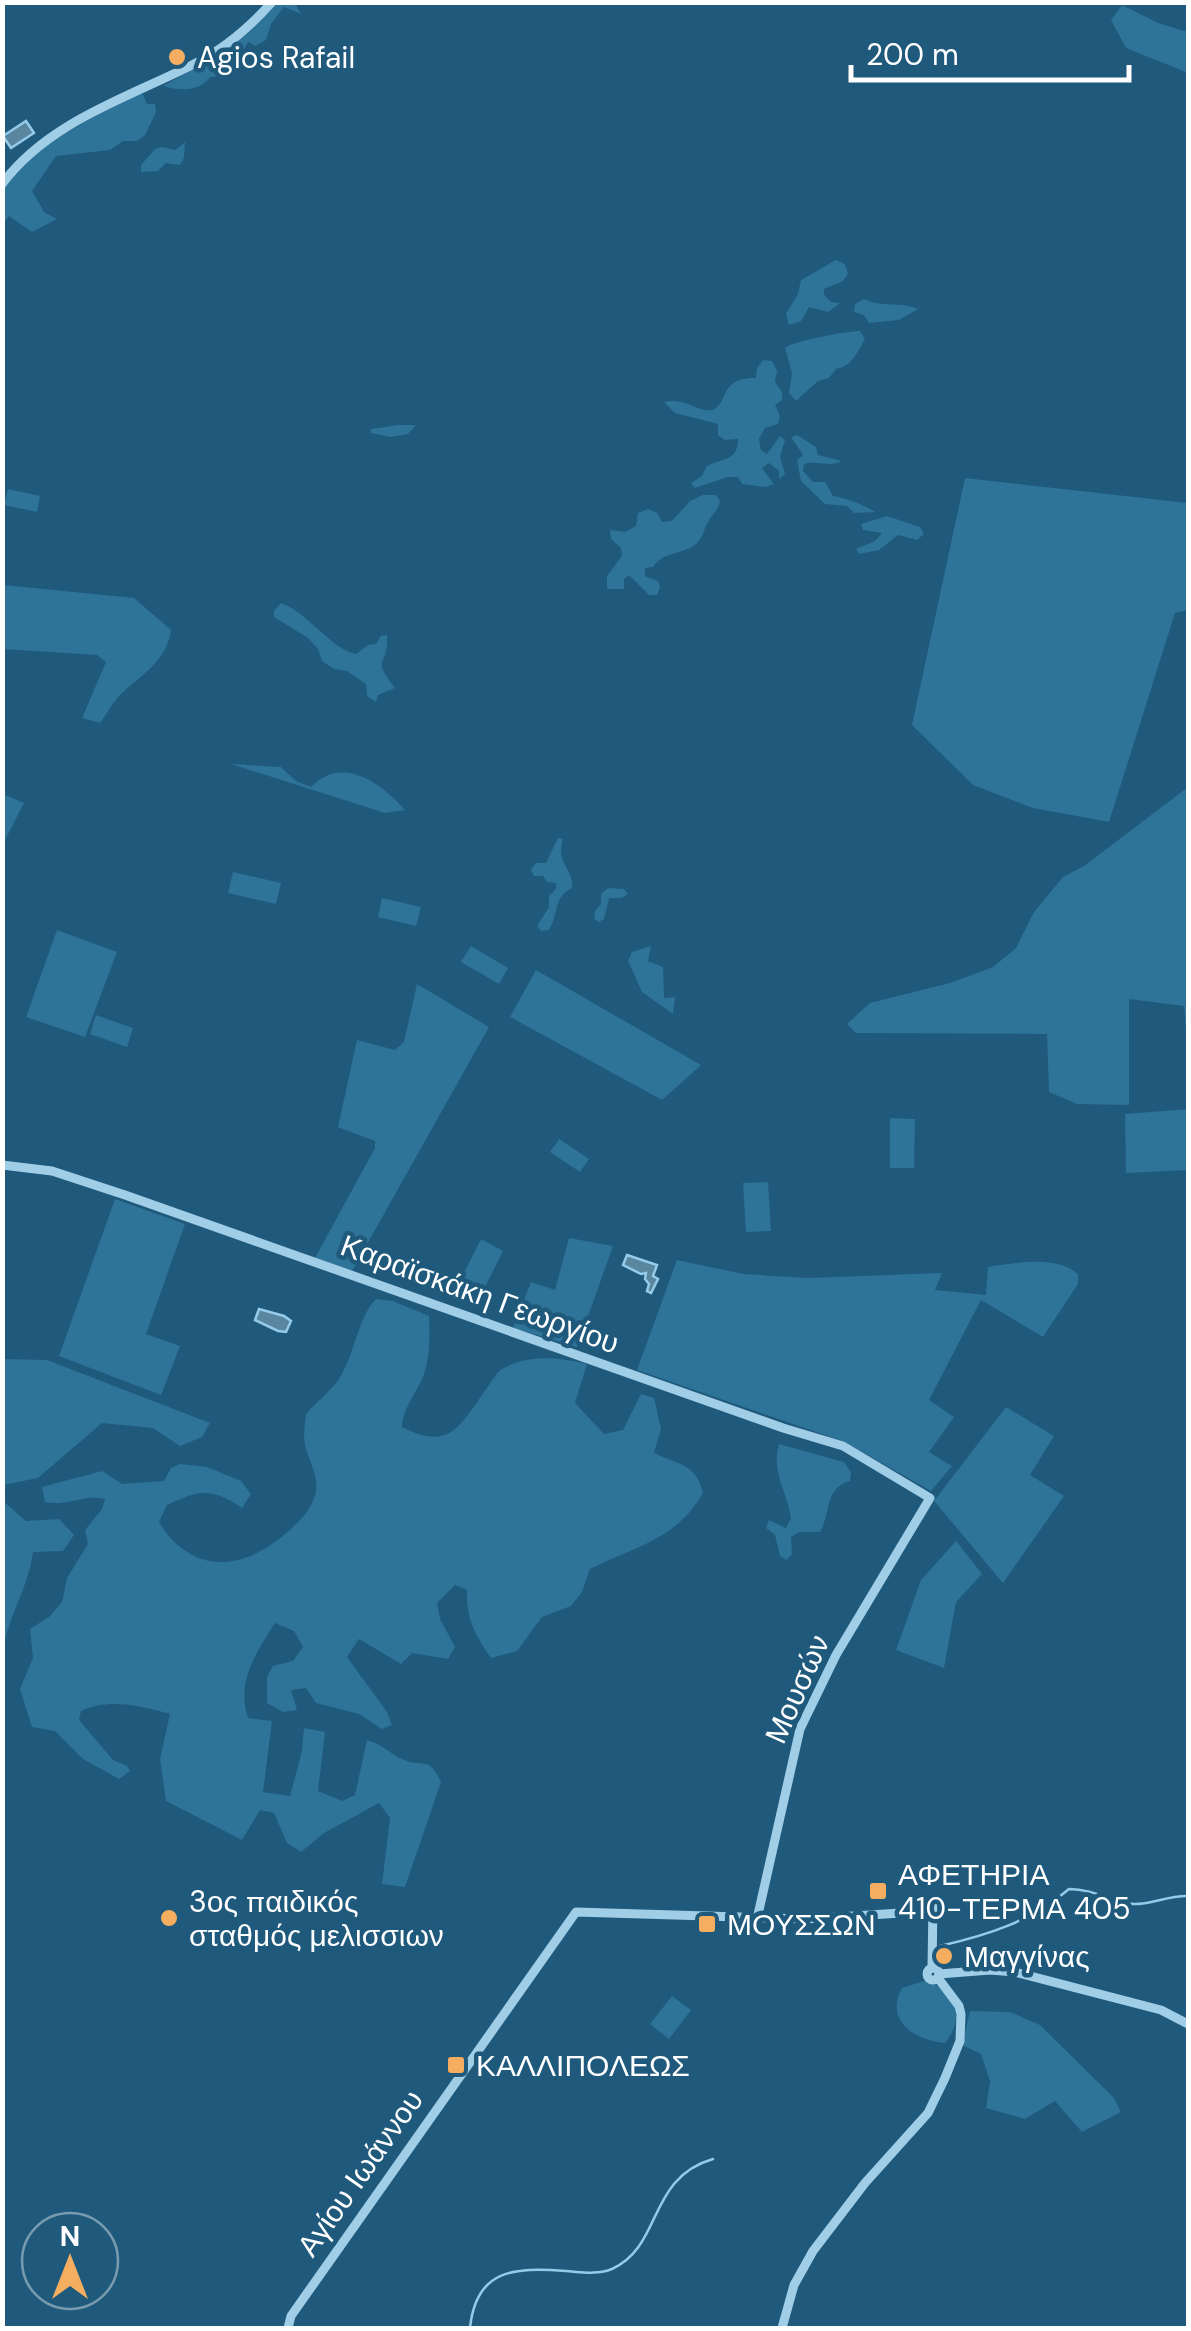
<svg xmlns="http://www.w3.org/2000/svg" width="1191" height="2331" font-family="'DM Sans',sans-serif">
<rect width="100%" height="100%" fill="#1f597c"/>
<g fill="#2e7398">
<path d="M277,3H295L301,14L284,7L271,24L266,40L255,46L248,42L240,57L229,59C222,69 227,77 210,77C200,92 179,91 163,86L214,58L240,39Z"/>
<polygon points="1122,5 1158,23 1188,32 1188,73 1126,48 1111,20"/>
<path d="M142,92L147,104H155L156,112L145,135L137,141H123L110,150L56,156L32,191L44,212L57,219L32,232L9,216L3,224C3,214 0,201 3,192C11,156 109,109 142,92Z"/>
<polygon points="185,142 184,158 180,165 166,163 158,171 141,172 141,165 155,149 162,147 175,150"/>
<polygon points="836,260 845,264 848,274 843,281 824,289 824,295 831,302 840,303 828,312 809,307 801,321 789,325 786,314 798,294 801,280"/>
<path d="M864,299C882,308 900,301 918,309L899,320L869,323L864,315L854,312L855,304Z"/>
<path d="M860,331L865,339C857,353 852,366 836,369L829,378L818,381L796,401L789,393L792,373L785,348C793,341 847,331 860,331Z"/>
<path d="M763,360L772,361L777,371L775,382L782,392V400L775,405L780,416L778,424L765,428L759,439L761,450L767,454L780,436L785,440L780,457L785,474L779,479V471L769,463L762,468L774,484L766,487L742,484L738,477H728L695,488L691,483L702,476L706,467C722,457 738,462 738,439L725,440L718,435V424L675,413L664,402C686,397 699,413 712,410C729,405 718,377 756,378L757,368Z"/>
<polygon points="399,425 416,425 408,434 391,437 371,433 371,429"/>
<path d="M797,435L816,447L818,455L842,461C828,468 818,460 804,464L803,471L813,482H825L833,496C845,498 865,505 875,512L854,513L847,506L825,504L801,481L797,460L803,455L791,437Z"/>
<polygon points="965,478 1188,503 1188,610 1175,613 1109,822 1033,808 973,785 912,725"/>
<polygon points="8,489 40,496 37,512 4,505"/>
<path d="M703,495H716L720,501C718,511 713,513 708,522C703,530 704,537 696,544C681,556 665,550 653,567L645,568V576L658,581L660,587L657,595H649L629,575L624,579V589H607V576L622,556L621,548L611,539L610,530L625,532L636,526L638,513L648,509L657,513L662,522L672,521L690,501Z"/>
<polygon points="887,516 920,527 924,534 917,540 898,535 879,550 859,554 856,549 875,541 882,533 863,530 861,524"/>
<path d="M3,585L134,598L171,630C167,661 141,675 120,695C112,703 107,714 100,723L82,718L106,662L97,655L3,649Z"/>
<path d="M281,603C307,612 331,649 356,654L368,645L376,644L381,636L387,635C389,669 370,655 395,688L378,695L376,702L367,696L366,684L347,671L334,669L322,661L318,649L308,638L274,617V611Z"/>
<path d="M231,764L281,767L296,781L311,787C341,755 381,782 405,810L385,813Z"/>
<polygon points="1188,787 1188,1056 1184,1006 1129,999 1129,1105 1077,1104 1049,1092 1047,1034 856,1033 847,1024 870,1003 950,983 993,967 1016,948 1034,912 1063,877 1084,866"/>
<polygon points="3,794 24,803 3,844"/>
<path d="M558,838L563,839C555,864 574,868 572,888C553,897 559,914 549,930L541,931L537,926L549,907V896L556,889V883L547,882L543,876H534L531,870L536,863H546Z"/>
<polygon points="233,872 281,883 276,904 228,893"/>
<polygon points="608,888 624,889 628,894 622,898 609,898 604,919 599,922 594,919 595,911 601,904 601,894"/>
<polygon points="382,898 421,907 416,926 378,917"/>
<polygon points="57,930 117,952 85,1037 26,1017"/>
<polygon points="471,946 508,968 499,984 461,962"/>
<polygon points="651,946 648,961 663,967 664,998 675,997 673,1014 642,992 628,961 632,952"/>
<polygon points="536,970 701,1065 662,1100 510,1017"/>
<polygon points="417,984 489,1027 352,1271 315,1258 375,1148 375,1141 338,1127 357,1040 395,1050 404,1042"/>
<polygon points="96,1015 133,1028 127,1047 90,1034"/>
<polygon points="1188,1109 1188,1170 1126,1173 1125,1114"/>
<polygon points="890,1118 915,1119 914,1168 890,1168"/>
<polygon points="559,1139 589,1159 580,1172 550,1152"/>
<polygon points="768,1182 771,1231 746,1232 743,1183"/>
<polygon points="115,1199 185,1224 146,1334 180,1346 161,1395 59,1356"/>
<polygon points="569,1238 613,1246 577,1347 513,1328 531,1282 555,1290"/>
<polygon points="481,1239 503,1251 478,1301 456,1289"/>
<path d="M677,1260L743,1274L808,1278L942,1273L935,1290L986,1295L988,1267C1015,1263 1056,1255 1078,1274V1284L1043,1337L981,1300L929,1400L954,1417L929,1452L952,1466L931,1491L845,1442L637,1370Z"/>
<path d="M376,1299L393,1301L429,1316C430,1334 430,1356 424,1374C417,1393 403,1407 402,1427C451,1452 460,1425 487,1388C491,1382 496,1373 502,1369C527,1354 560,1357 587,1364L575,1403L604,1434L623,1430L641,1394L654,1398L661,1429L654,1453C678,1465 696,1463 703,1493C676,1540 636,1546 590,1569L582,1592L571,1606L542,1617L517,1651L491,1658C475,1635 466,1619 467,1590L455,1585L437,1603L440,1619L455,1647L448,1659L412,1653L401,1664L359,1639L347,1657L387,1712L392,1725L382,1729L359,1714L316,1703L306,1688L291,1690L297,1710L283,1712L267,1703V1677L273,1666L293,1661L303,1647L294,1631L275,1623C256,1653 236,1681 248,1718L272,1721L263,1792L290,1796L302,1751L304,1728L325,1732L318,1791L342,1801L355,1795L367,1740C382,1744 389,1753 402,1759C422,1769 429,1754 441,1782L405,1887L382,1884L390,1818L379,1803L324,1833L301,1852L287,1843L274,1813L260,1810L242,1840L166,1801L160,1759L170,1714C139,1706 111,1698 81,1711L79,1720L113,1760L127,1766L130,1771L119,1779L83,1759L55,1731L32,1727L20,1689L33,1658L30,1629L49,1617L62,1602L67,1578L88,1544L85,1530L102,1509L105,1499C80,1494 71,1507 45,1502L42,1487L102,1471L122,1484L164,1481L171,1468L180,1464L207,1467L241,1481L251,1494L242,1508C211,1487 199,1490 167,1505L159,1522C191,1574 240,1572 284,1535C298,1523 313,1509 316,1491C319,1474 305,1455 304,1438C304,1430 305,1422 306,1414C316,1402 331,1391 339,1379C354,1356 359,1315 376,1299Z"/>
<polygon points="3,1359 47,1360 210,1423 202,1437 180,1446 153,1428 102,1423 38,1478 3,1485"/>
<polygon points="1006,1407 1054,1436 1030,1475 1064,1496 1003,1583 934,1501"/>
<path d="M779,1444L844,1462L851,1472L850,1481C824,1488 831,1514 820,1532H799L791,1537L792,1554L786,1560L780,1556L775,1535L766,1528L769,1520L786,1528L791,1518C787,1491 771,1473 779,1444Z"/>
<path d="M3,1501L26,1521L59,1519L74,1535L63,1551L33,1552C28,1589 9,1615 4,1646C2,1660 6,1672 3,1687Z"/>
<polygon points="956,1541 982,1574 956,1602 944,1668 896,1650 921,1580"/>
<path d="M924,1981C957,1988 966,2018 945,2043C915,2041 884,2020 902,1988Z"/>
<polygon points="672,1996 691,2010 669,2039 650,2024"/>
<polygon points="970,2011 1010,2012 1040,2025 1114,2098 1121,2112 1082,2132 1055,2101 1025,2119 986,2108 990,2081 981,2054 962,2045"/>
</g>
<g fill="#5b86a0" stroke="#94cbe9" stroke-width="2.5">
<polygon points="26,121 34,133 11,148 3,136"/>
<polygon points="627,1255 657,1265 653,1276 658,1279 651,1293 647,1291 649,1284 645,1279 646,1273 641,1274 623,1265"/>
<polygon points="259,1309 284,1316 291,1321 286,1332 278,1331 255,1320"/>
</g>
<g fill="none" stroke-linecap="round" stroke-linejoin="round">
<g stroke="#94cbe9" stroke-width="2.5">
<path d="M940,1946C988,1935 1032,1921 1069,1889C1094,1889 1113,1902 1133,1904C1149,1905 1170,1895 1188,1896"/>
<path d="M470,2328C476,2269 514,2267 566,2271C581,2272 598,2275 612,2269C663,2246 647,2178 713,2159"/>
</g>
<g stroke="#a1cee7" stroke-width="9">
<path d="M2,184C48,122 127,98 192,65C223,50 249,28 272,2"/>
<polyline points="2,1165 52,1171 125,1195 783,1428 843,1446 930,1498 836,1655 800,1729 757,1919"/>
<circle cx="933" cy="1974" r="6"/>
<polyline points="939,1974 990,1970 1015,1972 1161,2010 1188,2024"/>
<polyline points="288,2328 291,2316 576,1912 806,1919 901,1913 933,1904 932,1968"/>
<polyline points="782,2328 794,2285 813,2251 865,2183 928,2113 945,2078 960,2041 961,2014 959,2006 938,1978"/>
</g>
</g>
<g fill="#f5ae60" stroke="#1f597c" stroke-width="4">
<circle cx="177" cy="57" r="10"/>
<rect x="868" y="1881" width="20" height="20" rx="5"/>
<circle cx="169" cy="1918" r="10"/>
<rect x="697" y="1914" width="20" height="20" rx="5"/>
<circle cx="944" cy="1956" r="10"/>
<rect x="446" y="2055" width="20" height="20" rx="5"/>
</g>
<g text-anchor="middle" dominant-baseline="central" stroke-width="9" stroke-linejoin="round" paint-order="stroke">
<g font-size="30" fill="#fff" stroke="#1f597c" text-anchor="start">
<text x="197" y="57">Agios Rafail</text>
<text x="898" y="1874">ΑΦΕΤΗΡΙΑ<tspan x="898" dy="34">410-ΤΕΡΜΑ 405</tspan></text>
<text x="189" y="1901">3ος παιδικός<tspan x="189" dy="34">σταθμός μελισσιων</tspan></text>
<text x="727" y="1924">ΜΟΥΣΣΩΝ</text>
<text x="964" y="1956">Μαγγίνας</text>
<text x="476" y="2065">ΚΑΛΛΙΠΟΛΕΩΣ</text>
</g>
<g font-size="30" fill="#fff" stroke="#1f597c">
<text transform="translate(480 1294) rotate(20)">Καραϊσκάκη Γεωργίου</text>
<text transform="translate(797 1689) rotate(-66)">Μουσών</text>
<text transform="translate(360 2173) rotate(-55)">Αγίου Ιωάννου</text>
</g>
</g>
<rect width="1191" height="2331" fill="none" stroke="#ffffff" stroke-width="10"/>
<g transform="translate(70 2261)"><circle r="48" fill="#1f597c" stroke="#799bb0" stroke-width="2.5"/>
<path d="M0-8L18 38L0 25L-18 38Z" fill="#f5ae60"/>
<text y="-15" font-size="28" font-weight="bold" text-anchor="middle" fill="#ffffff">N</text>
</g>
<path d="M851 65v15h278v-15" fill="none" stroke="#ffffff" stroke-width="5"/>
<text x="866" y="65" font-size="30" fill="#ffffff" stroke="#1f597c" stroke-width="8" paint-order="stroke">200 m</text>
</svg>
